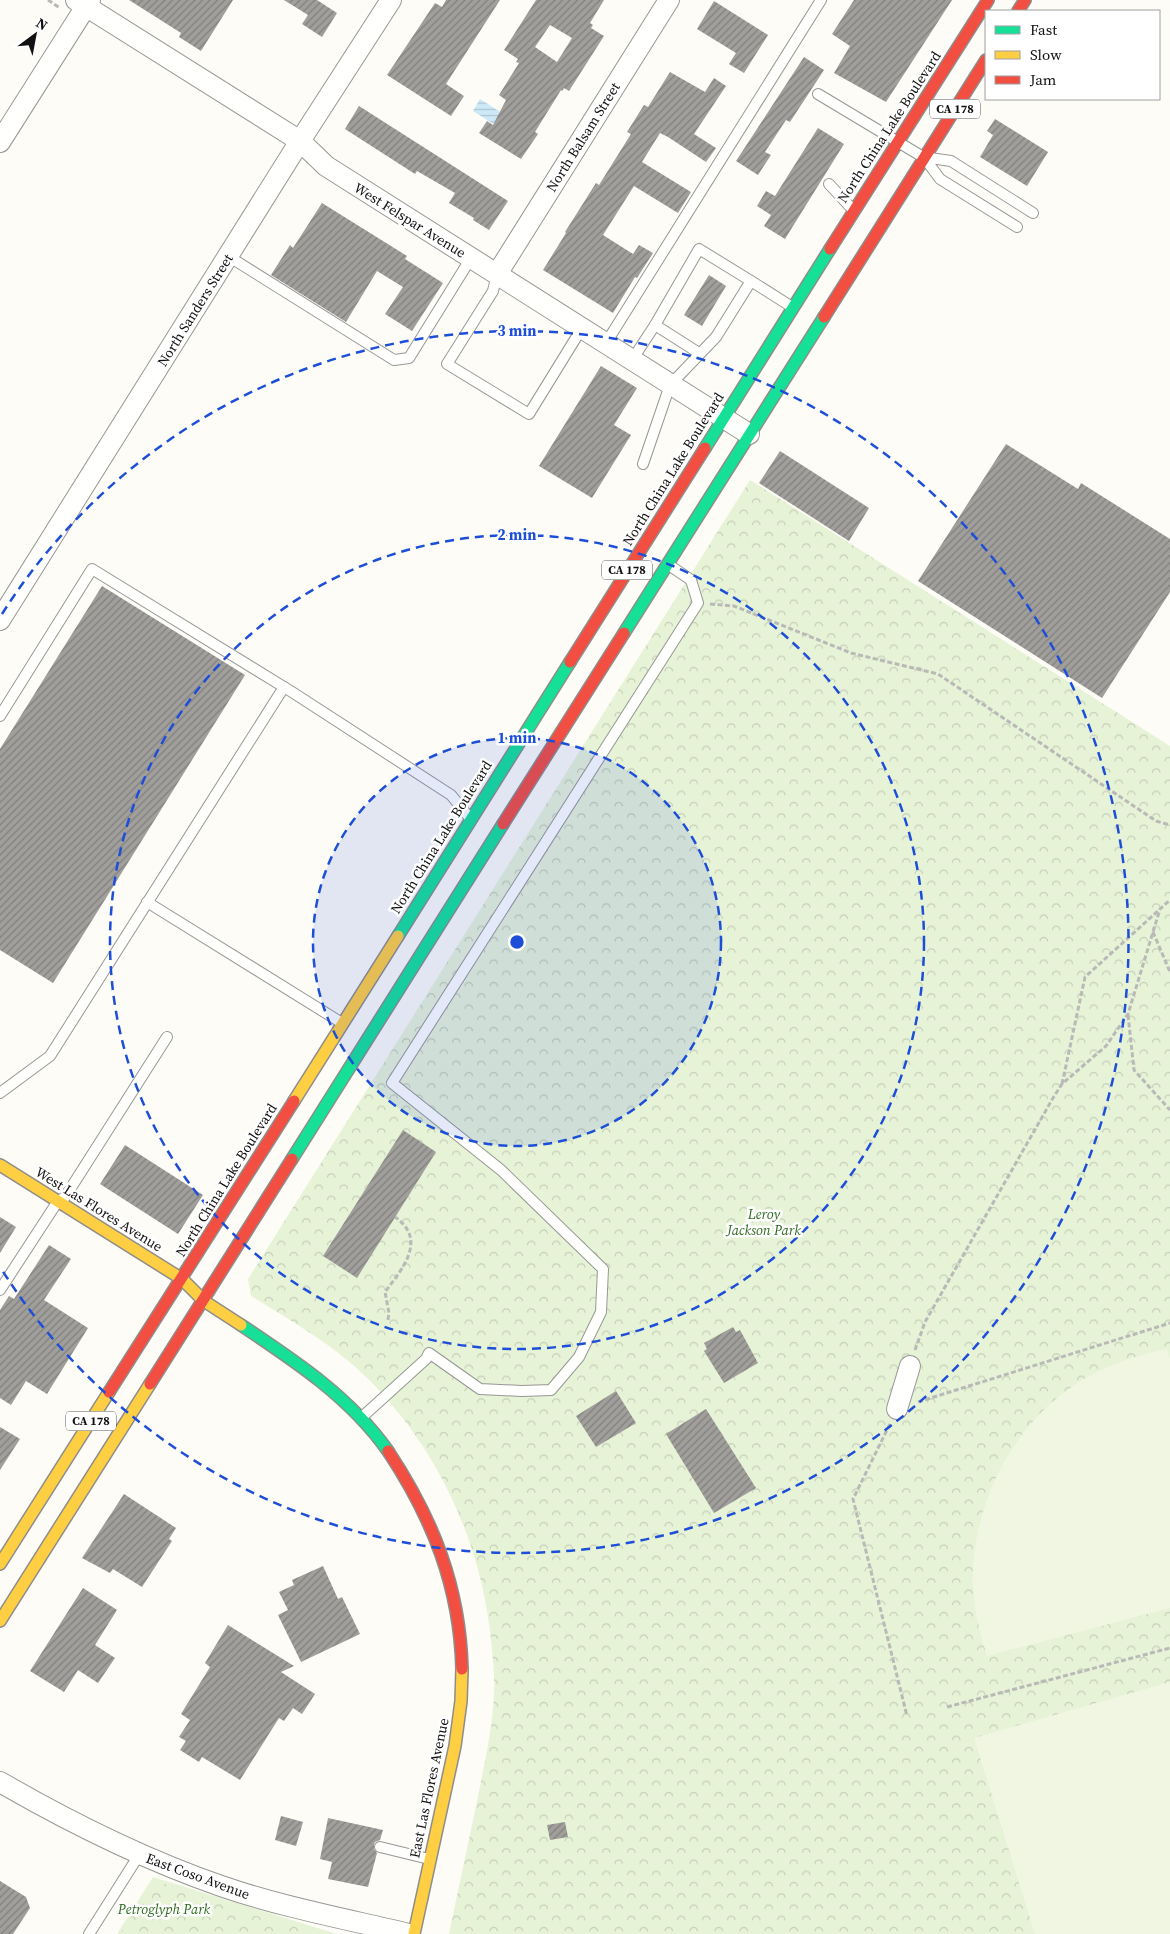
<svg xmlns="http://www.w3.org/2000/svg" width="1170" height="1934" font-family="'Source Serif 4',serif">
<defs>
<pattern id="park-crowns" width="20" height="18" patternUnits="userSpaceOnUse" patternTransform="scale(1.25)"><rect width="20" height="18" fill="#e7f3d7"/><path d="M2 6a3 3 0 1 1 6 0M12 15a3 3 0 1 1 6 0" fill="none" stroke="#c5cfb8"/></pattern>
<pattern id="water-rules" width="6" height="5" patternUnits="userSpaceOnUse" patternTransform="scale(1.25)"><rect width="6" height="5" fill="#cde8f7"/><path d="M0 2.5h6" fill="none" stroke="#afc6d3"/></pattern>
<pattern id="building-hatch" width="6" height="6" patternUnits="userSpaceOnUse" patternTransform="scale(1.25)"><rect width="6" height="6" fill="#a19f9c"/><path d="M-1 1l2-2M0 6l6-6M5 7l2-2" fill="none" stroke="#82807e"/></pattern>
</defs>
<rect width="100%" height="100%" fill="#fdfcf7"/>
<polygon fill="#e7f3d7" points="153,1877 337,1934 117,1934"/>
<g fill="url(#park-crowns)">
<path d="M750,480L1170,746V1934H449C458,1890 468,1845 477,1801C484,1766 492,1732 494,1696C495,1678 493,1659 491,1640C481,1541 437,1446 365,1376C332,1344 291,1321 251,1296L248,1279Z"/>
<polygon points="154,1880 257,1916 323,1934 120,1934"/>
</g>
<g fill="#f0f6e1">
<path d="M1167,1349L1170,1359V1608L987,1656C978,1627 971,1596 973,1566C978,1496 1014,1426 1073,1386C1100,1367 1134,1356 1167,1349Z"/>
<polygon points="1170,1682 1170,1934 1035,1934 974,1738"/>
</g>
<polygon fill="url(#water-rules)" points="480,99 502,113 495,125 473,111"/>
<g fill="url(#building-hatch)" fill-rule="evenodd">
<polygon points="129,0 233,0 201,51 179,37 181,33"/>
<polygon points="284,0 317,0 337,13 322,37 302,24 308,15"/>
<polygon points="446,0 500,0 446,84 464,96 451,116 387,75 435,3 442,7"/>
<path d="M536,0H604L590,23L593,25L591,28L604,36L569,91L564,88L562,91L561,90L535,132L538,134L521,159L479,133L487,121L493,125L506,100L499,95L519,63L516,62L518,59L504,50ZM550,25L572,38L557,62L535,47Z"/>
<polygon points="854,0 952,0 886,102 834,73 850,46 832,34"/>
<polygon points="714,1 768,35 744,73 729,64 736,53 697,29"/>
<polygon points="804,57 824,70 790,122 786,120 765,152 771,155 758,175 736,161"/>
<polygon points="670,72 705,92 714,78 726,86 694,134 716,148 706,162 668,137 660,133 642,162 691,192 678,213 634,186 603,235 633,254 639,245 653,253 637,278 635,277 613,313 543,270 566,233 565,232 596,183 599,185 631,134 627,132 644,105 648,107"/>
<polygon points="359,106 508,201 489,230 473,220 474,218 449,203 455,193 417,171 415,174 345,129"/>
<polygon points="995,119 1048,152 1027,186 980,157 993,135 987,131"/>
<polygon points="818,128 844,144 785,239 764,226 771,215 757,206 766,191 775,196"/>
<polygon points="322,203 407,256 405,259 443,283 412,331 385,314 403,287 377,271 346,322 271,275 290,245 293,248"/>
<polygon points="709,275 726,286 702,326 684,315"/>
<polygon points="601,366 637,388 614,425 631,435 592,498 539,466"/>
<polygon points="1006,444 1078,489 1081,483 1170,539 1170,592 1102,698 918,581"/>
<polygon points="780,451 869,508 849,541 759,483"/>
<polygon points="102,586 245,675 53,983 0,950 0,749"/>
<polygon points="403,1130 436,1152 357,1278 323,1256"/>
<polygon points="125,1145 203,1195 178,1234 100,1184"/>
<polygon points="0,1217 16,1227 0,1253"/>
<polygon points="49,1245 71,1259 44,1300 88,1328 47,1394 26,1381 11,1405 0,1398 0,1310 9,1296 14,1299"/>
<polygon points="733,1327 736,1332 740,1330 758,1363 724,1383 704,1351 707,1349 704,1343"/>
<polygon points="616,1391 636,1423 596,1447 576,1416"/>
<polygon points="706,1409 756,1488 714,1513 666,1434"/>
<polygon points="0,1427 20,1439 0,1470"/>
<polygon points="124,1494 176,1528 169,1539 172,1541 142,1587 113,1569 110,1573 82,1558"/>
<polygon points="323,1566 338,1599 342,1597 360,1634 301,1662 278,1615 288,1610 279,1592 294,1585 292,1580"/>
<polygon points="83,1588 117,1610 95,1645 115,1658 98,1683 78,1670 64,1692 30,1671"/>
<polygon points="228,1625 294,1666 281,1672 315,1694 302,1714 293,1708 284,1721 279,1718 240,1780 202,1757 199,1762 180,1750 186,1741 179,1737 190,1720 181,1714 210,1667 205,1663"/>
<polygon points="281,1816 303,1822 296,1846 275,1840"/>
<polygon points="328,1818 383,1830 380,1840 375,1842 374,1845 374,1849 377,1853 368,1887 328,1879 332,1862 320,1859"/>
<polygon points="565,1822 568,1837 550,1840 547,1825"/>
<polygon points="0,1881 26,1897 30,1908 13,1934 0,1934"/>
</g>
<g fill="none" stroke-linecap="round" stroke-linejoin="round">
<g stroke="#979795" stroke-width="12">
<g id="lane">
<polyline points="818,94 923,157 951,161 1033,213"/>
<polyline points="926,160 940,179 1017,227"/>
<polyline points="829,184 854,211"/>
<polyline points="228,256 394,360 409,358 471,258"/>
<polyline points="497,274 493,291 447,364 529,414 582,328"/>
<polyline points="751,281 792,307"/>
<polyline points="655,325 699,353"/>
<polyline points="606,343 821,0"/>
<polyline points="632,360 655,325 699,249 751,281 716,337 670,385 643,464"/>
<polyline points="0,716 92,569 292,692 451,795 469,817"/>
<polyline points="147,902 342,1023"/>
<polyline points="0,1093 50,1056 284,687"/>
<polyline points="0,1290 58,1201 65,1197 74,1183 167,1037"/>
<polyline points="361,1418 426,1359 429,1353 480,1389 522,1391 551,1390 579,1357 601,1312 603,1269 501,1170 392,1083 698,603 691,580 669,565"/>
<polyline points="380,1847 429,1859"/>
<polyline points="89,1934 139,1855"/>
</g>
</g>
<g stroke="#979795" stroke-width="22">
<g id="street">
<polyline points="76,0 300,141 326,166 749,434"/>
<polyline points="0,142 90,0"/>
<polyline points="497,274 669,0"/>
<polyline points="0,620 300,141 391,0"/>
<polyline points="897,1409 910,1366"/>
<path d="M0,1782C71,1823 143,1859 221,1886C282,1907 346,1919 409,1934"/>
</g>
</g>
<g stroke="#8e8d8b" stroke-width="14">
<g id="fast">
<polyline points="705,448 830,249"/>
<polyline points="624,633 824,317"/>
<polyline points="398,936 570,662"/>
<polyline points="292,1159 503,824"/>
<path d="M241,1325C295,1361 350,1397 388,1451"/>
</g>
</g>
<g stroke="#8e8d8b" stroke-width="14">
<g id="slow">
<polyline points="294,1101 398,936"/>
<polyline points="0,1165 182,1279 204,1301 241,1325"/>
<polyline points="0,1564 109,1392"/>
<polyline points="0,1621 150,1384"/>
<polyline points="414,1934 455,1746 461,1701 462,1669"/>
</g>
</g>
<g stroke="#8e8d8b" stroke-width="14">
<g id="jam">
<polyline points="1018,11 1025,0"/>
<polyline points="830,249 988,0"/>
<polyline points="824,317 986,60"/>
<polyline points="570,662 705,448"/>
<polyline points="503,824 624,633"/>
<polyline points="150,1384 292,1159"/>
<polyline points="109,1392 294,1101"/>
<path d="M388,1451C433,1519 460,1587 462,1669"/>
</g>
</g>
<g stroke="#b9b9b8" stroke-width="3" stroke-dasharray="5 2.5" stroke-linecap="butt">
<polyline points="48,0 60,8"/>
<polyline points="710,604 734,606 851,653 938,674 1156,821 1170,825"/>
<polyline points="1153,932 1170,972"/>
<polyline points="1128,1015 1134,1070 1170,1110"/>
<polyline points="1062,1084 1085,977 1159,910"/>
<path d="M388,1320L389,1313L385,1292C402,1269 428,1240 395,1217"/>
<polyline points="915,1350 925,1322 1053,1098 1062,1084 1106,1046 1128,1014 1160,909 1170,900"/>
<polyline points="918,1402 1170,1323"/>
<polyline points="890,1424 853,1499 907,1716"/>
<polyline points="947,1707 1170,1648"/>
</g>
<use href="#lane" stroke="#fffffe" stroke-width="10"/>
<use href="#street" stroke="#fffffe" stroke-width="20"/>
<use href="#fast" stroke="#16e098" stroke-width="11"/>
<use href="#slow" stroke="#ffcf43" stroke-width="11"/>
<use href="#jam" stroke="#f24e42" stroke-width="11"/>
</g>
<circle cx="517" cy="942" r="204" fill="#1d4ed8" fill-opacity=".12"/>
<g fill="none" stroke="#1d4ed8" stroke-width="2.5" stroke-dasharray="9 6">
<circle cx="517" cy="942" r="204"/>
<circle cx="517" cy="942" r="407"/>
<path d="M2 614A611 611 0 1 1 2 1270"/>
</g>
<g text-anchor="middle" dominant-baseline="central" stroke-width="5" stroke-linejoin="round" paint-order="stroke">
<g fill="#fff" stroke="#585858" stroke-width="1">
<rect x="930" y="99.5" width="50" height="19" rx="4"/>
<rect x="602" y="560.5" width="50" height="19" rx="4"/>
<rect x="66" y="1411.5" width="50" height="19" rx="4"/>
</g>
<g font-size="12" font-weight="bold" fill="#111">
<text x="955" y="109">CA 178</text>
<text x="627" y="570">CA 178</text>
<text x="91" y="1421">CA 178</text>
</g>
<g font-size="14" fill="#111" stroke="#fff">
<text transform="translate(889 127) rotate(-57)">North China Lake Boulevard</text>
<text transform="translate(583 137) rotate(-58)">North Balsam Street</text>
<text transform="translate(410 220) rotate(32)">West Felspar Avenue</text>
<text transform="translate(195 310) rotate(-58)">North Sanders Street</text>
<text transform="translate(673 469) rotate(-58)">North China Lake Boulevard</text>
<text transform="translate(441 837) rotate(-58)">North China Lake Boulevard</text>
<text transform="translate(226 1180) rotate(-58)">North China Lake Boulevard</text>
<text transform="translate(99 1209) rotate(32)">West Las Flores Avenue</text>
<text transform="translate(429 1788) rotate(-78)">East Las Flores Avenue</text>
<text transform="translate(198 1876) rotate(20)">East Coso Avenue</text>
</g>
<g font-size="14" font-style="italic" fill="#2f6b1f" stroke="#fff">
<text x="764" y="1214">Leroy<tspan x="764" dy="16">Jackson Park</tspan></text>
<text x="164" y="1909">Petroglyph Park</text>
</g>
</g>
<circle cx="517" cy="942" r="8" fill="#1d4ed8" stroke="#fff" stroke-width="2.5"/>
<g font-size="15" text-anchor="middle" font-weight="bold" fill="#1d4ed8" stroke="#fff" stroke-width="5" stroke-linejoin="round" paint-order="stroke">
<text x="517" y="336">3 min</text>
<text x="517" y="540">2 min</text>
<text x="517" y="743">1 min</text>
</g>
<rect x="985" y="10" width="175" height="90" fill="#ffffff" stroke="#a0a0a0"/>
<rect x="995" y="26" width="25" height="8" fill="#16e098" stroke="#a0a0a0"/>
<text x="1030" y="35" font-size="15" fill="#111111">Fast</text>
<rect x="995" y="51" width="25" height="8" fill="#ffcf43" stroke="#a0a0a0"/>
<text x="1030" y="60" font-size="15" fill="#111111">Slow</text>
<rect x="995" y="76" width="25" height="8" fill="#f24e42" stroke="#a0a0a0"/>
<text x="1030" y="85" font-size="15" fill="#111111">Jam</text>
<g transform="translate(35 35) rotate(32)" stroke="#ffffff" stroke-width="4" paint-order="stroke">
<path d="M0-4L9 19L0 12L-9 19Z" fill="#111111"/>
<text y="-8" font-size="14" font-weight="bold" text-anchor="middle" fill="#111111">N</text>
</g>
</svg>
